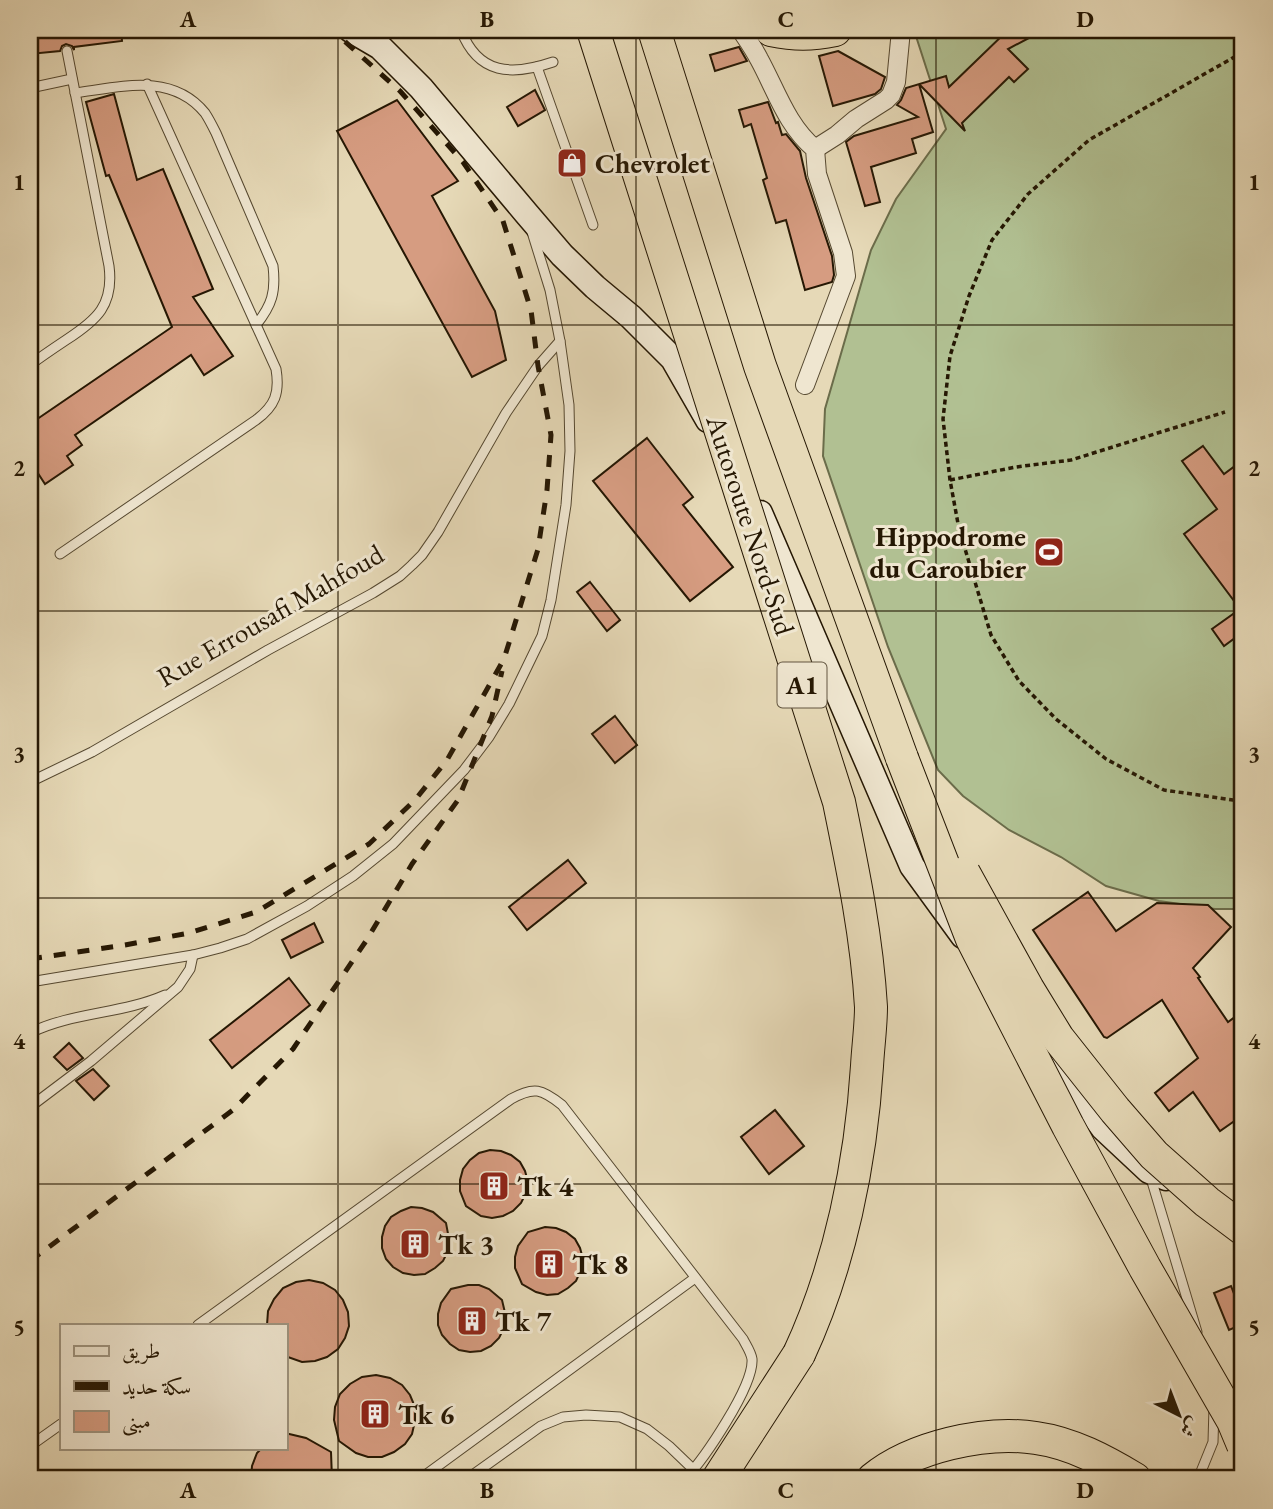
<svg xmlns="http://www.w3.org/2000/svg" width="1273" height="1509" font-family="'EB Garamond',Amiri,serif">
<rect width="100%" height="100%" fill="#e6d9b7"/>
<filter id="stains"><feTurbulence type="fractalNoise" baseFrequency=".00286" numOctaves="4"/><feColorMatrix values="0 0 0 0 .2 0 0 0 0 .09 0 0 0 0 .02 0 0 0 .5 -.17"/></filter>
<radialGradient id="worn" r=".72"><stop offset=".6" stop-color="#630" stop-opacity="0"/><stop offset="1" stop-color="#630" stop-opacity=".3"/></radialGradient>
<polygon fill="#b1c092" stroke="#6b6c4a" stroke-width="2" points="914,30 1243,30 1243,909 1215,909 1159,901 1106,886 1061,857 1009,830 963,796 938,770 888,647 823,456 825,409 871,250 896,199 946,129"/>
<g fill="#d69c81" stroke="#251703" stroke-width="2">
<polygon points="30,30 121,30 122,41 74,47 74,50 72,46 66,44 62,46 60,51 30,54"/>
<polygon points="1008,30 1044,30 1008,49 1028,69 1014,82 1009,77 962,123 965,131 919,84 933,132 912,139 916,153 871,167 880,202 865,206 846,142 854,136 918,117 897,105 901,100 906,88 946,76 949,87"/>
<polygon points="739,47 747,61 715,71 710,55"/>
<polygon points="838,51 885,77 881,89 875,94 833,106 819,56"/>
<polygon points="535,90 545,110 518,126 507,107"/>
<polygon points="114,94 137,180 163,169 213,289 193,297 233,356 204,375 191,355 75,435 82,445 67,456 73,465 45,484 30,461 30,424 172,327 109,175 106,176 86,102"/>
<polygon points="397,100 458,181 432,196 495,311 506,360 472,377 337,131"/>
<polygon points="768,102 776,123 778,122 782,135 786,134 800,151 806,178 832,256 834,275 832,282 805,290 786,220 776,223 763,180 767,178 751,124 744,127 739,110"/>
<polygon points="647,438 693,497 683,505 733,567 690,601 593,481"/>
<polygon points="1203,446 1224,474 1243,460 1243,632 1224,646 1212,629 1240,609 1184,534 1217,509 1182,461"/>
<polygon points="590,582 620,620 607,631 577,592"/>
<polygon points="615,716 637,745 615,763 592,734"/>
<polygon points="568,860 586,883 527,930 509,907"/>
<polygon points="1088,892 1116,931 1157,903 1208,905 1231,927 1193,968 1200,977 1198,978 1228,1022 1243,1011 1243,1115 1220,1131 1193,1092 1169,1111 1155,1093 1198,1058 1162,1000 1107,1038 1104,1037 1033,930"/>
<polygon points="314,923 323,942 291,958 282,940"/>
<polygon points="289,978 310,1005 232,1068 210,1040"/>
<polygon points="69,1043 83,1058 67,1070 54,1057"/>
<polygon points="93,1069 109,1086 94,1100 76,1081"/>
<polygon points="775,1110 804,1146 769,1174 741,1137"/>
<polygon points="490,1150 501,1151 511,1155 520,1162 525,1171 528,1182 526,1193 521,1203 513,1211 503,1216 492,1218 481,1216 466,1206 460,1191 460,1180 463,1169 470,1160 479,1153"/>
<polygon points="411,1207 422,1208 433,1212 446,1223 449,1239 448,1251 443,1261 435,1268 425,1274 414,1275 403,1273 393,1267 386,1259 382,1248 382,1237 385,1226 391,1217 401,1211"/>
<polygon points="545,1227 556,1228 566,1232 575,1239 580,1248 583,1259 581,1270 576,1281 568,1288 558,1294 547,1295 536,1292 522,1284 515,1268 515,1257 518,1246 528,1232"/>
<polygon points="309,1280 323,1283 335,1290 343,1300 348,1312 349,1326 345,1338 338,1349 327,1357 315,1361 302,1362 285,1356 285,1325 267,1325 268,1311 274,1299 283,1288 296,1282"/>
<polygon points="468,1285 479,1285 489,1289 502,1300 506,1317 504,1328 499,1338 491,1346 481,1351 470,1352 459,1350 450,1344 442,1335 438,1325 438,1314 441,1303 451,1289"/>
<polygon points="1231,1286 1243,1317 1243,1324 1229,1330 1214,1293"/>
<polygon points="376,1375 390,1378 402,1385 410,1395 415,1407 415,1421 412,1434 405,1444 394,1452 382,1457 368,1457 356,1453 339,1441 334,1420 335,1407 340,1394 350,1384 362,1377"/>
<polygon points="285,1433 306,1438 331,1452 332,1479 251,1479 252,1466 257,1453 262,1448 285,1448"/>
</g>
<g fill="none" stroke-linecap="round" stroke-linejoin="round">
<g stroke="#554830" stroke-width="11">
<g id="lane">
<path d="M461,30C478,75 512,76 553,62"/>
<polyline points="537,67 593,225"/>
<polyline points="30,88 72,79"/>
<path d="M75,93C120,87 172,72 205,113C209,119 213,127 216,133L273,266C276,292 272,305 256,325"/>
<path d="M30,365C42,356 54,348 66,340C97,320 114,305 109,266L67,51"/>
<path d="M60,554L256,420C275,406 280,393 276,369L147,84"/>
<polyline points="30,782 92,752 268,650 373,593 400,576 412,565 422,555 438,532 506,413 538,366 560,341"/>
<polyline points="30,982 193,955 220,948 247,939 307,906 353,876 393,844 464,770 489,737 509,704 542,636 551,600 566,505 570,451 569,405 560,341 550,290 532,232"/>
<path d="M30,1033C72,1012 122,1014 165,995"/>
<polyline points="30,1107 91,1061 178,987 190,969 193,955"/>
<polyline points="1150,1175 1197,1332"/>
<path d="M198,1325L511,1099C534,1086 542,1089 562,1105L743,1339C746,1345 751,1352 752,1359C754,1386 704,1459 685,1479"/>
<polyline points="30,1446 61,1424"/>
<polyline points="420,1479 695,1278"/>
<polyline points="467,1479 541,1426 563,1417 586,1415 620,1417 647,1429 669,1446 694,1470"/>
<polyline points="1198,1479 1213,1442 1214,1407"/>
</g>
</g>
<g stroke="#554830" stroke-width="20">
<g id="street">
<path d="M741,30C747,39 754,49 759,59C776,90 787,126 815,149L817,174L843,253L846,276L805,385"/>
<polyline points="815,149 837,135 856,119 886,100 891,95 896,82 901,30"/>
</g>
</g>
<g stroke="#251703" stroke-width="27">
<g id="secondary">
<polyline points="351,30 380,47 421,88 526,213 562,255 595,287 631,317 673,359 708,420"/>
<polyline points="760,513 912,866 963,936"/>
<polyline points="1028,1025 1103,1128 1149,1171 1166,1178"/>
</g>
</g>
<g stroke="#251703" stroke-width="34">
<g id="highway">
<polyline points="654,30 760,366 902,758"/>
<path d="M771,30C795,35 811,35 835,30"/>
<polyline points="718,1479 799,1354"/>
<path d="M873,1479C912,1447 985,1430 1036,1438C1072,1443 1105,1461 1135,1479"/>
</g>
</g>
<g stroke="#251703" stroke-width="3.5" stroke-dasharray="5 3.5" stroke-linecap="butt">
<polyline points="1243,52 1089,140 1028,194 992,240 969,296 950,356 943,419 950,480 959,529 991,635 1019,681 1056,719 1106,759 1164,790 1233,800 1243,800"/>
<polyline points="950,480 1016,467 1071,460 1225,412"/>
</g>
<use href="#lane" stroke="#efe6d0" stroke-width="9"/>
<use href="#street" stroke="#efe6d0" stroke-width="18"/>
<use href="#secondary" stroke="#efe6d0" stroke-width="24"/>
<use href="#highway" stroke="#e6d9b7" stroke-width="32"/>
<g stroke="#251703" stroke-width="5" stroke-dasharray="12 12" stroke-linecap="butt">
<polyline points="30,959 125,945 189,933 256,912 369,844 415,800 447,760 504,659 538,549 547,490 551,435 538,366 531,310 503,221 463,162 400,91 332,30"/>
<polyline points="30,1261 233,1110 293,1049 366,941 412,864 458,800 492,716 502,671"/>
</g>
<g stroke="#251703" stroke-width="34" stroke-linecap="butt">
<g id="highway-bridge">
<path d="M593,30L839,802C853,870 867,938 871,1007C871,1026 868,1047 867,1066C861,1162 840,1266 799,1354"/>
<polyline points="902,758 972,939 1068,1126 1145,1268 1233,1421 1243,1445"/>
<polyline points="964,873 1028,989 1058,1038 1115,1110 1154,1155 1207,1202 1243,1229"/>
</g>
</g>
<use href="#highway-bridge" stroke="#e6d9b7" stroke-width="32"/>
</g>
<path fill="none" stroke="#251703" stroke-width="2" stroke-opacity="0.55" d="M338,30V1479M636,30V1479M936,30V1479M30,325H1243M30,611H1243M30,898H1243M30,1184H1243"/>
<defs>
<g id="shop-square" transform="scale(1.575)"><rect x="-9" y="-9" width="18" height="18" rx="4" fill="#8f2418" stroke="#efe6d0"/><path d="M-5-2.5h2.3a2.7 3.5 0 0 1 5.4 0H5L5.5 6h-11ZM-1.5-2.5h3a1.5 2.3 0 0 0-3 0Z" fill="#fff"/></g>
<g id="stadium-square" transform="scale(1.575)"><rect x="-9" y="-9" width="18" height="18" rx="4" fill="#8f2418" stroke="#efe6d0"/><path d="M0-5a6.5 5 0 1 0 0 10a6.5 5 0 1 0 0-10ZM-3.5-1.8h7v3.6h-7Z" fill="#fff"/></g>
<g id="building-square" transform="scale(1.575)"><rect x="-9" y="-9" width="18" height="18" rx="4" fill="#8f2418" stroke="#efe6d0"/><path d="M-4-6H4V6H1V3H-1V6H-4ZM-2.5-4.3h1.7v1.8h-1.7ZM.8-4.3h1.7v1.8H.8ZM-2.5-1h1.7V.8h-1.7ZM.8-1h1.7V.8H.8Z" fill="#fff"/></g>
</defs>
<g fill-rule="evenodd">
<use href="#shop-square" x="572" y="163"/>
<use href="#stadium-square" x="1049" y="552"/>
<use href="#building-square" x="494" y="1186"/>
<use href="#building-square" x="415" y="1244"/>
<use href="#building-square" x="549" y="1264"/>
<use href="#building-square" x="472" y="1321"/>
<use href="#building-square" x="375" y="1414"/>
</g>
<g text-anchor="middle" dominant-baseline="central" stroke-width="6" stroke-linejoin="round" paint-order="stroke">
<rect fill="#efe6d0" stroke="#625540" stroke-width="2" x="777.5" y="662.5" width="49" height="45" rx="5"/>
<g font-size="26" font-weight="bold" fill="#251703">
<text x="802" y="685">A1</text>
</g>
<g font-size="28" font-weight="bold" fill="#251703" stroke="#efe6d0" text-anchor="start">
<text x="595" y="163">Chevrolet</text>
<text x="1026" y="536" text-anchor="end">Hippodrome<tspan x="1026" dy="32">du Caroubier</tspan></text>
<text x="517" y="1186">Tk 4</text>
<text x="438" y="1244">Tk 3</text>
<text x="572" y="1264">Tk 8</text>
<text x="495" y="1321">Tk 7</text>
<text x="398" y="1414">Tk 6</text>
</g>
<g font-size="28" fill="#251703" stroke="#efe6d0">
<text transform="translate(751 525) rotate(72)">Autoroute Nord-Sud</text>
<text transform="translate(270 615) rotate(-30)">Rue Errousafi Mahfoud</text>
</g>
</g>
<rect width="1273" height="1509" fill="none" stroke="#e6d9b7" stroke-width="77"/>
<rect x="60" y="1324" width="228" height="126" fill="#efe6d0" stroke="#9e937e" stroke-width="2"/>
<rect x="74" y="1346" width="35" height="10" fill="#efe6d0" stroke="#9e937e" stroke-width="2"/>
<text x="122" y="1358" font-size="21" fill="#251703">طريق</text>
<rect x="74" y="1381" width="35" height="10" fill="#251703" stroke="#9e937e" stroke-width="2"/>
<text x="122" y="1394" font-size="21" fill="#251703">سكة حديد</text>
<rect x="74" y="1411" width="35" height="21" fill="#d69c81" stroke="#9e937e" stroke-width="2"/>
<text x="122" y="1428" font-size="21" fill="#251703">مبنى</text>
<g transform="translate(1179 1415) rotate(138)" stroke="#efe6d0" stroke-width="5" paint-order="stroke">
<path d="M0-5L12 26L0 18L-12 26Z" fill="#251703"/>
<text y="-10" font-size="19" font-weight="bold" text-anchor="middle" fill="#251703">ش</text>
</g>
<rect x="38" y="38" width="1196" height="1432" fill="none" stroke="#251703" stroke-width="2.5"/>
<g font-size="23" text-anchor="middle" font-weight="bold" fill="#251703">
<text x="188" y="27">A</text>
<text x="487" y="27">B</text>
<text x="786" y="27">C</text>
<text x="1085" y="27">D</text>
<text x="19" y="190">1</text>
<text x="1254" y="190">1</text>
<text x="19" y="476">2</text>
<text x="1254" y="476">2</text>
<text x="19" y="762">3</text>
<text x="1254" y="762">3</text>
<text x="19" y="1049">4</text>
<text x="1254" y="1049">4</text>
<text x="19" y="1335">5</text>
<text x="1254" y="1335">5</text>
<text x="188" y="1498">A</text>
<text x="487" y="1498">B</text>
<text x="786" y="1498">C</text>
<text x="1085" y="1498">D</text>
</g>
<rect width="100%" height="100%" filter="url(#stains)"/>
<rect width="100%" height="100%" fill="url(#worn)"/>
</svg>
